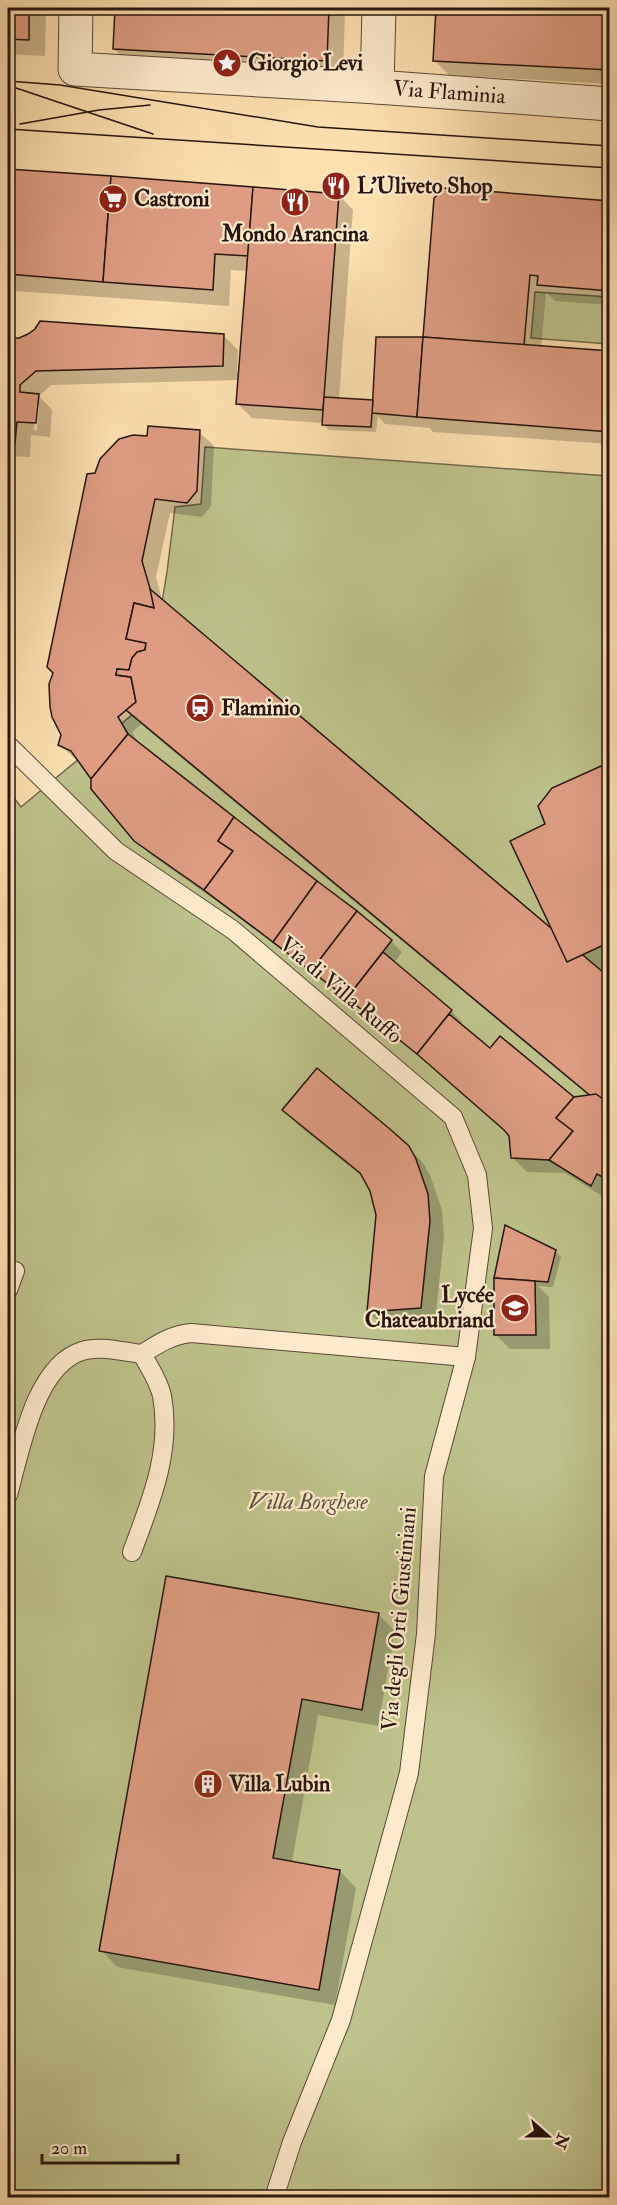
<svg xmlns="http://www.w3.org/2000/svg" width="617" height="2205" font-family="'IM FELL Double Pica',serif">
<rect width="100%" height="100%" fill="#fde0b0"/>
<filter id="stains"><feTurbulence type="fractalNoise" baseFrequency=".00333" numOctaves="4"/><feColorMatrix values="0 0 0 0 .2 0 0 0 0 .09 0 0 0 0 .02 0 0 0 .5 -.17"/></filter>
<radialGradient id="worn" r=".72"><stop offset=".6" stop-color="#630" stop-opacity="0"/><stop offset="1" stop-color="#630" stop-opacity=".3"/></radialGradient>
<g fill="#bec28c" stroke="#726b4c" stroke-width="1.5">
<polygon points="535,292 609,297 609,344 531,338"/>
<polygon points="205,447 609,476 609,2197 8,2197 8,790 21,807 145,704 167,572 175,507 201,504"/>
</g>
<g fill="#0003" fill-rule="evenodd">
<polygon points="8,8 46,8 45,56 8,54"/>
<polygon points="116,8 345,8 343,77 131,65 114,49"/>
<polygon points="437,8 610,8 610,84 449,75 434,60"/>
<path d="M8,171L339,195L353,210L339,399L375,402L424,339L610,202V305L555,301L546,292L541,348L610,353V444L433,432L430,428L385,424L378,416L376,432L329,430L322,423L252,418L237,403L239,380L51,385L39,396L52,410L50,437L31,435L30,457L8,456V340L224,336L238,350L237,372H240L248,271L231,270L229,306L15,291L8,283ZM36,406H39L37,430H34Z"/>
<path d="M199,432L214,446L211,506L202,517L170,513L156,577L163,603L555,933L547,824L610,763V966L599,971L610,980V1185L608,1184L602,1196L565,1173L527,1172L512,1157L511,1136L430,1065L361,1009L219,903L151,855L135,840L81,762L75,759L60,745L97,474L148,437ZM142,724L144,727L589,1096L574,1098L491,1050L460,1025L462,1022L451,1011L394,963L402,952L391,941L139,744L132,732Z"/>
<polygon points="284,1110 408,1147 423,1163 430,1175 442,1210 444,1237 435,1322 383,1326 369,1312 377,1214 372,1191 364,1178 298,1125"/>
<polygon points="555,1251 561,1257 553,1287 538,1286 549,1297 550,1349 510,1349 496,1335"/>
<polygon points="167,1577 378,1614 395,1631 378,1726 318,1715 292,1862 340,1871 356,1888 335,2005 117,1967 101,1950"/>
</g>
<g fill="#de9d83" stroke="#27140d" stroke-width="1.5">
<polygon points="8,8 29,8 29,40 8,39"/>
<polygon points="115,8 329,8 327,61 113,49"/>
<polygon points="436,8 610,8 610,70 433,61"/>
<polygon points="8,169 111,176 103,282 8,274"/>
<polygon points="111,176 253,187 248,256 215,254 213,290 103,282"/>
<polygon points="253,187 339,194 323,410 236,404"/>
<polygon points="445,188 610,201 610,291 537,285 538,276 530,275 524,345 423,337 434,198"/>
<polygon points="40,321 224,334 223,366 36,371 20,385 20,392 39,394 36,423 17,422 15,443 8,443 8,338 19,338 28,334 35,329"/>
<polygon points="376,337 423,337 417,417 372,413"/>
<polygon points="423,337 610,351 610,432 417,417"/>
<polygon points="324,397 373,400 371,427 322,425"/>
<polygon points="148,426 200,430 197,491 187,503 155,499 142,561 154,602 154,608 134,603 126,639 146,643 145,650 138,652 132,658 129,670 117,669 116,675 131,677 136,702 118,717 128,734 91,779 71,751 58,745 61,735 52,717 50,707 49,684 53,673 47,667 87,474 95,473 100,459 119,439 133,435 147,436"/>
<polygon points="150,589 610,978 610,1112 126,710 136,702 131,677 116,675 117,669 129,670 132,658 137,652 145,650 146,643 126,639 134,603 154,608"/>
<polygon points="128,734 234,817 218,841 233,851 204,890 134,841 91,789 91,779"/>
<polygon points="610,762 610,942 567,962 510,841 545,824 538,806 552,788"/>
<polygon points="234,817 317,881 273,942 204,890 233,851 218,841"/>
<polygon points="317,881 357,911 311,971 273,942"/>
<polygon points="357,911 392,940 347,998 311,971"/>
<polygon points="383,952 452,1010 417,1054 347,998"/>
<polygon points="449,1014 490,1048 500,1036 574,1097 556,1118 573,1131 549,1160 511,1158 509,1136 504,1130 417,1054"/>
<polygon points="317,1068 391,1130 409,1146 416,1159 428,1194 430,1221 421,1308 367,1312 376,1215 370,1191 360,1173 282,1110"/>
<polygon points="596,1094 610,1104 610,1181 597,1174 591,1186 549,1160 573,1131 556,1118 574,1097"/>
<polygon points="505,1225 556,1250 548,1282 494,1278"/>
<polygon points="494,1278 535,1281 536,1335 494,1335"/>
<polygon points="166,1576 379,1613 362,1710 302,1699 273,1858 340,1870 319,1990 99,1951"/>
</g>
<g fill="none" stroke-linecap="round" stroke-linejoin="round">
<g stroke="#5c4736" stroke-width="20">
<g id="service">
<polyline points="8,745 116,851 233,930 453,1117 477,1175 483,1228 466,1357 434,1476 426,1634 409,1773 341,2020 292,2142 274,2198"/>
<polyline points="8,1290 15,1271"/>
<path d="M142,1354C158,1344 171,1335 191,1333L466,1357"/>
<path d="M8,1495C20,1453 34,1366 82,1351C100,1345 123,1352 142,1354"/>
<path d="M132,1552C151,1501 172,1451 162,1396C159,1381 149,1367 142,1354"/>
</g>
</g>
<g stroke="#5c4736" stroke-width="35">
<g id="minor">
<path id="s1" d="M76,8L75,69L377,87L610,104"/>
<polyline points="377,87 379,8"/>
</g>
</g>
<use href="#service" stroke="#feebcc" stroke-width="18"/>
<use href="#minor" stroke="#feebcc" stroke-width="33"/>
<g stroke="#27140d" stroke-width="1.5">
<polyline points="8,81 60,85 318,127 610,146"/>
<polyline points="16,88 153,134"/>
<polyline points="20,124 99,110 150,105"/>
<polyline points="8,129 610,168"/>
</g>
</g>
<defs>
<g id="sight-disc" transform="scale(1.5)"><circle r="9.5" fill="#8f2418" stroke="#feebcc"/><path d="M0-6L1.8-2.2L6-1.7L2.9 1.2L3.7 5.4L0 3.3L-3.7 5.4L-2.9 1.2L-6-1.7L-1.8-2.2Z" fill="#fff"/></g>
<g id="restaurant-disc" transform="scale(1.5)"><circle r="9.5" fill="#8f2418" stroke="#feebcc"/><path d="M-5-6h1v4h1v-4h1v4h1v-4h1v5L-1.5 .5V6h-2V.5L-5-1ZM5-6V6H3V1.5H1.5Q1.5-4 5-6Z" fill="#fff"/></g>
<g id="supermarket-disc" transform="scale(1.5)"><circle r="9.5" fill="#8f2418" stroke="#feebcc"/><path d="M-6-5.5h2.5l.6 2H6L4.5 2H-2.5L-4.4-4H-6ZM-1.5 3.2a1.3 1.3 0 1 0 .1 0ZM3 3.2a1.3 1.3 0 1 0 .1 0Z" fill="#fff"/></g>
<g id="station-disc" transform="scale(1.5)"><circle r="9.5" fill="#8f2418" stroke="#feebcc"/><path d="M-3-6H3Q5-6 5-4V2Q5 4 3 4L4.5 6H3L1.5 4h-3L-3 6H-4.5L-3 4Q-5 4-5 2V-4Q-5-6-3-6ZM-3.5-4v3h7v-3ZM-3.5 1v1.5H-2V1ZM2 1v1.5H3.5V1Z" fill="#fff"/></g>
<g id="school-disc" transform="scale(1.5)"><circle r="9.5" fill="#8f2418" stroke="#feebcc"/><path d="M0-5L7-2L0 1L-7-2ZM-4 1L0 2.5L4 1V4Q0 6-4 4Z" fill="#fff"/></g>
<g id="building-disc" transform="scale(1.5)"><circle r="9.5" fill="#8f2418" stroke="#feebcc"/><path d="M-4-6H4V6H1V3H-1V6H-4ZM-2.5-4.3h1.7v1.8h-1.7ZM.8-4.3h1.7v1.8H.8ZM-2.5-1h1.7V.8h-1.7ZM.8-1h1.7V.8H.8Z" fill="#fff"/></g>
</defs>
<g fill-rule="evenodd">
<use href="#sight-disc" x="227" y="63"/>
<use href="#restaurant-disc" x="336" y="186"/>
<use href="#supermarket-disc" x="113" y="199"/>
<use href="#restaurant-disc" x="295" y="202"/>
<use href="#station-disc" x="200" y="708"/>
<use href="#school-disc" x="515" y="1308"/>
<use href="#building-disc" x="208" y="1784"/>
</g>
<g text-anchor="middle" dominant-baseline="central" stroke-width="4.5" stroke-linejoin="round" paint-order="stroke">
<g font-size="22" font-weight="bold" fill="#27140d" stroke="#feebcc" text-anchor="start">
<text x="248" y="63">Giorgio Levi</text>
<text x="357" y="186">L’Uliveto Shop</text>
<text x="134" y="199">Castroni</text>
<text x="295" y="234" text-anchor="middle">Mondo Arancina</text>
<text x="221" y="708">Flaminio</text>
<text x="494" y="1295" text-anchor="end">Lycée<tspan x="494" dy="25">Chateaubriand</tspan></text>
<text x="229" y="1784">Villa Lubin</text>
</g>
<g font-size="22" fill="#27140d" stroke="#feebcc">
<text stroke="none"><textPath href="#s1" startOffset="436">Via Flaminia</textPath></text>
<text transform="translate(341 990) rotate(40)">Via di Villa Ruffo</text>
<text transform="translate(399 1619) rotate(-85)">Via degli Orti Giustiniani</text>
</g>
<g font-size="22" font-style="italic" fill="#5c5139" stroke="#feebcc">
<text x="308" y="1502">Villa Borghese</text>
</g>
</g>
<rect width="617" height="2205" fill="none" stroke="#fde0b0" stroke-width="30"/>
<rect x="9" y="9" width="599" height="2187" fill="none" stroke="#27140d" stroke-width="3"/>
<rect x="15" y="15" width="587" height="2175" fill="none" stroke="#27140d" stroke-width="1.5"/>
<g transform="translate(548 2136) rotate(111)" stroke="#feebcc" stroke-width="4.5" paint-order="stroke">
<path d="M0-4.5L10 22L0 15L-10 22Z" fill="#27140d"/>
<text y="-9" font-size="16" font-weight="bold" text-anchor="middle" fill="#27140d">N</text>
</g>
<path d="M42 2154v9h136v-9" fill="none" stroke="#27140d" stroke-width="3"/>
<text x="51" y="2154" font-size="18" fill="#27140d" stroke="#feebcc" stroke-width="4.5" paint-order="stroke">20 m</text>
<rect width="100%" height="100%" filter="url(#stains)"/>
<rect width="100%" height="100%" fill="url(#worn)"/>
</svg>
